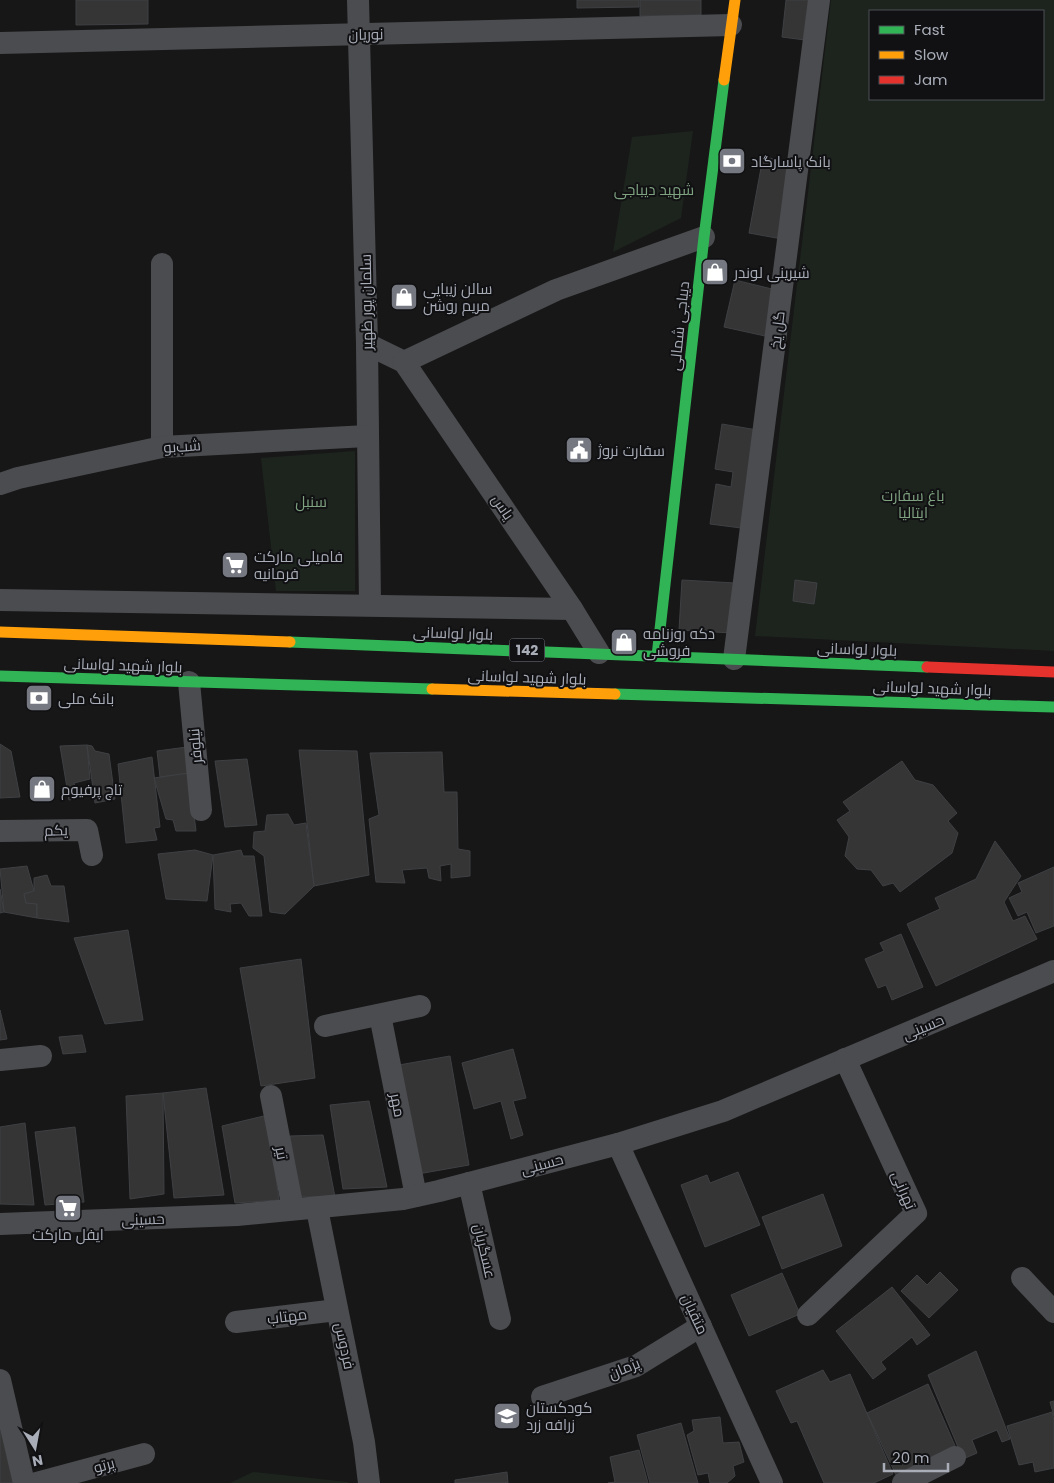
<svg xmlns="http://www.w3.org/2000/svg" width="1054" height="1483" font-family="Poppins,Cairo,sans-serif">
<rect width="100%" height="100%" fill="#171717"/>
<g fill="#1d241e" fill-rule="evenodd">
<path d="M831,0H1054V651L755,636ZM870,11H1043V99H870Z"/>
<polygon points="693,131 681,218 613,252 632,137"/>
<polygon points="355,451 355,591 276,591 261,458"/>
<polygon points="253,1472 348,1482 349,1483 230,1483"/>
</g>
<g fill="#353536" stroke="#3f4043">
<polygon points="76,0 148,0 148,24 76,25"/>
<polygon points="577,0 639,0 639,7 577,8"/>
<polygon points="640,0 701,0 701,15 640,16"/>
<polygon points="786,0 811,0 805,40 782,37"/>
<polygon points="763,157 796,163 782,239 749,233"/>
<polygon points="735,280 776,290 765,336 724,327"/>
<polygon points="722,424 757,430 741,528 710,524 716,484 731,487 733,472 715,469"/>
<polygon points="682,580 735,583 732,633 679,630"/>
<polygon points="795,580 817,583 814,604 793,601"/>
<polygon points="0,744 11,751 20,797 0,798"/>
<polygon points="87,745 90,779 74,783 77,798 69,800 60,746"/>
<polygon points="87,745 92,746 95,751 109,754 115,799 95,803"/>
<polygon points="187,747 189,773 160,777 157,751"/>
<polygon points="299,750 357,751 369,875 314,886"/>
<polygon points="442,752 444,792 457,792 458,849 470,851 470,876 451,878 451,864 440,866 441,881 429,878 427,868 402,870 405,883 376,882 369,819 379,815 370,753"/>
<polygon points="152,757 160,827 154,828 157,840 126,843 118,764"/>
<polygon points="247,759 257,825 225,827 215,761"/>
<polygon points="902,761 915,780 933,785 957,813 948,821 958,833 952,853 900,892 893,883 883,886 871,870 857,869 845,856 849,837 837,820 850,811 843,802"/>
<polygon points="189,773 196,831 176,831 173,820 166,819 154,778"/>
<polygon points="288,814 294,825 306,823 314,886 285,914 270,912 264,856 253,848 254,832 265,831 267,815"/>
<polygon points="995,841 1021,876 1004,902 1013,921 1025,916 1037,939 936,986 907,924 940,909 935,898 976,879"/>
<polygon points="195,850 213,855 207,901 166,899 158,854"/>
<polygon points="241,850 243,856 254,856 262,916 249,916 241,903 230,904 231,912 215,909 213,855"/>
<polygon points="27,866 34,891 24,894 26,903 37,904 37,918 4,912 0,869"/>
<polygon points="1054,867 1054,926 1036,933 1027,912 1018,916 1009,898 1022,892 1018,883"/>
<polygon points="47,875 51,886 64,886 69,922 37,918 37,904 26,903 24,894 34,891 34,878"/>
<polygon points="0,889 4,912 0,913"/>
<polygon points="128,930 143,1020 105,1024 74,938"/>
<polygon points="901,934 923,987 892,1000 886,985 878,988 865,959 884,951 880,943"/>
<polygon points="301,959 315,1078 261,1086 240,968"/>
<polygon points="0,1010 7,1039 0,1040"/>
<polygon points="82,1035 86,1052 63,1054 59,1037"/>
<polygon points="513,1049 526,1098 513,1101 523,1135 511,1139 501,1101 474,1109 462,1063"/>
<polygon points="450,1056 469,1165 418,1174 399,1065"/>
<polygon points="206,1088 224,1195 174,1198 163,1093"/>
<polygon points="163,1093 164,1194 130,1199 126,1096"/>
<polygon points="369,1101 387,1187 343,1189 330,1105"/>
<polygon points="268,1115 279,1200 235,1203 222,1126"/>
<polygon points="25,1123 34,1205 0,1204 0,1127"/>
<polygon points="75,1127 84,1202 45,1205 35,1132"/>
<polygon points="323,1135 335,1197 300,1197 290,1136"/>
<polygon points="738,1172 760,1225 705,1247 681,1185 707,1175 710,1183"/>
<polygon points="823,1194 842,1246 782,1269 762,1217"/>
<polygon points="940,1272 958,1290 929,1318 901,1291 917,1275 927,1285"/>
<polygon points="782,1273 800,1314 749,1336 731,1295"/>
<polygon points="892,1287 930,1335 917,1345 912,1337 881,1362 886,1369 873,1379 836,1331"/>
<polygon points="976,1351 1010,1439 1002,1442 997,1430 972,1440 977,1453 963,1459 928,1375"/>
<polygon points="823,1370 830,1382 850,1374 893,1474 874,1483 824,1483 797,1421 791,1423 776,1391"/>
<polygon points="928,1384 956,1448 896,1475 867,1413"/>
<polygon points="1054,1401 1054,1416 1050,1402"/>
<polygon points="0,1409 16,1483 0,1483"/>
<polygon points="1052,1412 1054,1420 1054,1468 1035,1472 1033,1462 1019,1465 1007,1426"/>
<polygon points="720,1417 723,1443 739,1442 744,1462 733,1466 735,1476 727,1483 710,1483 708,1473 698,1475 687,1435 694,1431 692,1420"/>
<polygon points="681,1423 698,1483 650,1483 637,1435"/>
<polygon points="639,1450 648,1483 608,1483 615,1482 610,1457"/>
<polygon points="507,1472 508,1483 455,1483 455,1480"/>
</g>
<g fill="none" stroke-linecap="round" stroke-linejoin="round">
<g stroke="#4b4c50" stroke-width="22">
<polyline points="358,0 367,344 370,605"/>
<polyline points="0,43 731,25"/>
<polyline points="162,264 162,447"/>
<polyline points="367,344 404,362 572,609 599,653"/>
<polyline points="404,362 556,290 704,237"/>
<polyline points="0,484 18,478 162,447 367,436"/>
<polyline points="0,600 572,609"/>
<polyline points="734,659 819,0"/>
<polyline points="189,682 201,810"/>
<polyline points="0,831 87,830 92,855"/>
<polyline points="380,1015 416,1196"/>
<polyline points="325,1026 420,1006"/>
<polyline points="0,1060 41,1056"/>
<polyline points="271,1096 293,1209"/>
<polyline points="618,1144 772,1483"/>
<polyline points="469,1183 500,1319"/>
<polyline points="317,1209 364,1442 369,1483"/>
<polyline points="0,1224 237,1215 403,1199 439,1191 618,1144 723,1111 1054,971"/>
<polyline points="1022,1278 1054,1312"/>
<polyline points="808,1315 916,1213 845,1059"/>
<polyline points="236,1322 337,1310"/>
<polyline points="0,1380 24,1483"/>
<polyline points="542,1397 636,1366 701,1326"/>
<polyline points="36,1483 144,1454"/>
<polyline points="903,1483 955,1457"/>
</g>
<g stroke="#30b455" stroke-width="11">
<polyline points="290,642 927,667"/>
<polyline points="657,656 704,237 724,80"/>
<polyline points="0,676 432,689"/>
<polyline points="615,694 1054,707"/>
</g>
<g stroke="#ff9f0a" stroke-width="11">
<polyline points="724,80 735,0"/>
<polyline points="0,632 290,642"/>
<polyline points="432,689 615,694"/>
</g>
<polyline stroke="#e5322d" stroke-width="11" points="927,667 1054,672"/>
</g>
<defs>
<g id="bank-square" transform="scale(1.4375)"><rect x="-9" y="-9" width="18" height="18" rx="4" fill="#757880" stroke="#111113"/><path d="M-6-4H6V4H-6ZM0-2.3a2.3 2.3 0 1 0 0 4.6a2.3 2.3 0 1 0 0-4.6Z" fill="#fff"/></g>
<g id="shop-square" transform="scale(1.4375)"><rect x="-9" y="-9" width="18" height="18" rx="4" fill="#757880" stroke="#111113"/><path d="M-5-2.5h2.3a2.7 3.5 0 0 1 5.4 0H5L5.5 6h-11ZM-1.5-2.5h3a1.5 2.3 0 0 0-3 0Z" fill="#fff"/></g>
<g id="civic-square" transform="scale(1.4375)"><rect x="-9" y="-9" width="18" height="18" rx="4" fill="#757880" stroke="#111113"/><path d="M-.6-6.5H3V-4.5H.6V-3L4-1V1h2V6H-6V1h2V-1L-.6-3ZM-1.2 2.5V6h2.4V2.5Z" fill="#fff"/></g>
<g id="supermarket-square" transform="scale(1.4375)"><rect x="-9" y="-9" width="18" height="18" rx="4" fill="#757880" stroke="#111113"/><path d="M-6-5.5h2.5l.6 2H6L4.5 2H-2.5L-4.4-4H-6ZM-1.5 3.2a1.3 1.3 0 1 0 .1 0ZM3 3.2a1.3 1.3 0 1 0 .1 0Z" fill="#fff"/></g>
<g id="school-square" transform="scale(1.4375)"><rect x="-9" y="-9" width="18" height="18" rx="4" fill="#757880" stroke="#111113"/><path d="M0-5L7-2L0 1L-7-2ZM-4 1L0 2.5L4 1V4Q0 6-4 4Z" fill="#fff"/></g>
</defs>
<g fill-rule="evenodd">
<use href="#bank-square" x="732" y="161"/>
<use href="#shop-square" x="715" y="272"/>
<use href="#shop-square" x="404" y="297"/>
<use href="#civic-square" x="579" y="450"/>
<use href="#supermarket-square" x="235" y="565"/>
<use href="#shop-square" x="624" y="642"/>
<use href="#bank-square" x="39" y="698"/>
<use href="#shop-square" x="42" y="789"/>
<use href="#supermarket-square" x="68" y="1208"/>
<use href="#school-square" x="507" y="1416"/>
</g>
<g text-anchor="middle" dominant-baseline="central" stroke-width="4" stroke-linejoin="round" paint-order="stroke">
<rect fill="#111113" stroke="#7b7e86" stroke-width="1" x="509.5" y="638.5" width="35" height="23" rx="4"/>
<g font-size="14" font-weight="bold" fill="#a8adb8">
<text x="527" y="650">142</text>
</g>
<g font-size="15" fill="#a8adb8" stroke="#111113">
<text transform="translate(366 34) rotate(-1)">نوریان</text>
<text transform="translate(366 302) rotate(-91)">سلمان پور ظهیر</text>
<text transform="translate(679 326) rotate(-84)">دیباجی شمالی</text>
<text transform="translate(777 330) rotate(-83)">گل یخ</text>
<text transform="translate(182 446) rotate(-4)">شب‌بو</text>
<text transform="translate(503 507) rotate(56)">یاس</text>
<text transform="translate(453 633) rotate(2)">بلوار لواسانی</text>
<text transform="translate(857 649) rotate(2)">بلوار لواسانی</text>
<text transform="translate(123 665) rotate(2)">بلوار شهید لواسانی</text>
<text transform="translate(527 677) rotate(2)">بلوار شهید لواسانی</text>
<text transform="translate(932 688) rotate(2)">بلوار شهید لواسانی</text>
<text transform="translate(195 746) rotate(-95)">نیلوفر</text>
<text transform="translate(56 830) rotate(-1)">یکم</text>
<text transform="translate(923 1027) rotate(-23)">حسینی</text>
<text transform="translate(398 1105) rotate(79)">مهر</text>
<text transform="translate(282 1153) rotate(79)">تیر</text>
<text transform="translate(542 1164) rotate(-15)">حسینی</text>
<text transform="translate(904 1190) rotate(67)">تهرانی</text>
<text transform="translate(143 1219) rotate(-2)">حسینی</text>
<text transform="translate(485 1251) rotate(77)">عسگریان</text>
<text transform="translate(695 1314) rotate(65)">متقیان</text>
<text transform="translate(287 1316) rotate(-7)">مهتاب</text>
<text transform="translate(345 1346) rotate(78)">فردوس</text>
<text transform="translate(624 1368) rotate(-22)">پژمان</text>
<text transform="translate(104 1465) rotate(-15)">پرتو</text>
</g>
<g font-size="15" fill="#a8adb8" stroke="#111113" text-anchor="start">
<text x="751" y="161">بانک پاسارگاد</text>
<text x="734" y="272">شیرینی لوندر</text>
<text x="423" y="288">سالن زیبایی<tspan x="423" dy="17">مریم روشن</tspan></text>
<text x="598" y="450">سفارت نروژ</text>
<text x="254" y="556">فامیلی مارکت<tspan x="254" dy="17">فرمانیه</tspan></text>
<text x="643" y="633">دکه روزنامه<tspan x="643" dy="17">فروشی</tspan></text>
<text x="58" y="698">بانک ملی</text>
<text x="61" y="789">تاچ پرفيوم</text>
<text x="68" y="1234" text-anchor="middle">ایفل مارکت</text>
<text x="526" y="1407">کودکستان<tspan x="526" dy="17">زرافه زرد</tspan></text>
</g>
<g font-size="15" fill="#7fa381" stroke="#111113">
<text x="654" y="189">شهید دیباجی</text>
<text x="913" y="495">باغ سفارت<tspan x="913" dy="17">ایتالیا</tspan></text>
<text x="311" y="501">سنبل</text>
</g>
</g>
<rect x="869" y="10" width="175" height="90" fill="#111113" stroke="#4d4f55"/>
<rect x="879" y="26" width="25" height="8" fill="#30b455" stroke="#4d4f55"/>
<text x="914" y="35" font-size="15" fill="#a8adb8">Fast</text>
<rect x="879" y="51" width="25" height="8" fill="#ff9f0a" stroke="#4d4f55"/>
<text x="914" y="60" font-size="15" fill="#a8adb8">Slow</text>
<rect x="879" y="76" width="25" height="8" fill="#e5322d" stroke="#4d4f55"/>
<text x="914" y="85" font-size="15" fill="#a8adb8">Jam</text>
<g transform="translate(35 1448) rotate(169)" stroke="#111113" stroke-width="4" paint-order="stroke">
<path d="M0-4L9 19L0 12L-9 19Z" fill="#a8adb8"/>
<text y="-8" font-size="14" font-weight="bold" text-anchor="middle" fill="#a8adb8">N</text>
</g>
<path d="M884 1463v8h64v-8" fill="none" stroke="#a8adb8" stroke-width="2.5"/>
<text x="892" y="1463" font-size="15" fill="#a8adb8" stroke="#111113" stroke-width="4" paint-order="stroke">20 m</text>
</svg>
